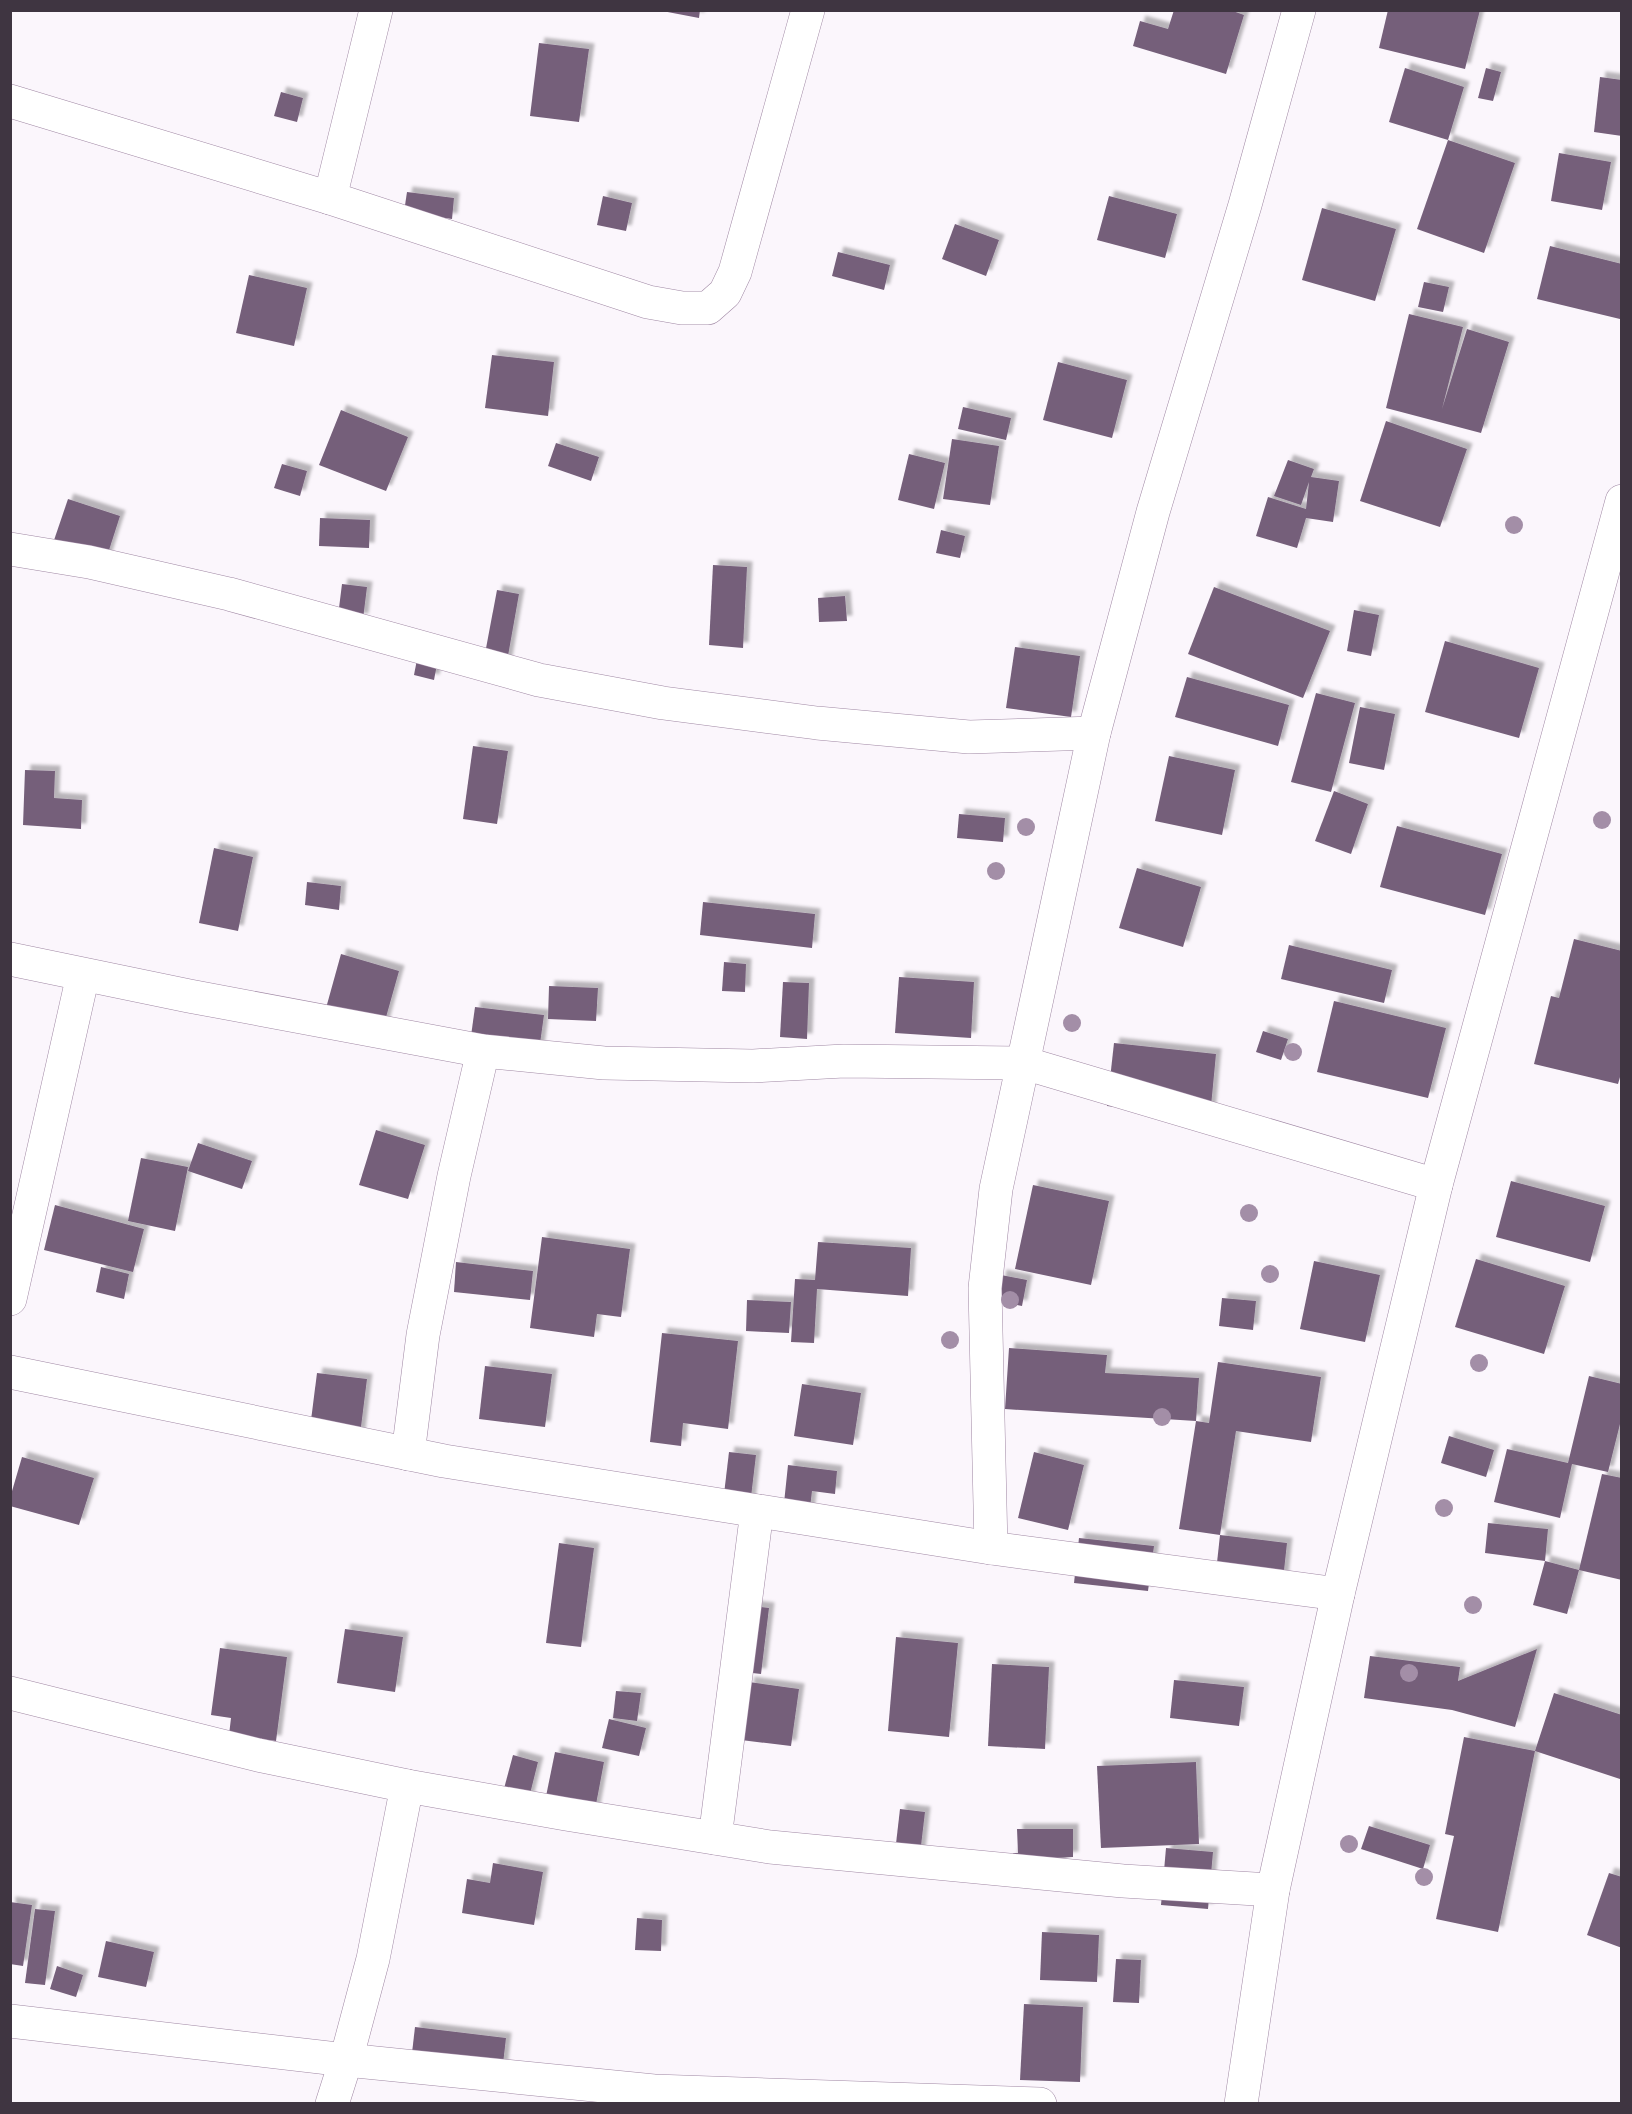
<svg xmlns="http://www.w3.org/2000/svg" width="1632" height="2114" font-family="'Nunito Sans',sans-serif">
<defs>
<filter id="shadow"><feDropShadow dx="5.5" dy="-5.5" stdDeviation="1.5" flood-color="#0004"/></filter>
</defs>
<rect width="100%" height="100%" fill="#fbf6fc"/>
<g fill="#755f7a" filter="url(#shadow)">
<polygon points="657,10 700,10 699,18"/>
<polygon points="1174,10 1230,10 1244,15 1226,74 1133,46 1140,21 1168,29"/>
<polygon points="1388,10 1480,10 1465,69 1379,48"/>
<polygon points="539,43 589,49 579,122 530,116"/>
<polygon points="1405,68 1464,87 1448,140 1389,122"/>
<polygon points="1486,68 1501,72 1493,101 1478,98"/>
<polygon points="1600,77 1622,80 1622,136 1594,132"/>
<polygon points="281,92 303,98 297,122 274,116"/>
<polygon points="1448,140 1515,163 1484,253 1417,229"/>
<polygon points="1559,153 1611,162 1602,210 1551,201"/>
<polygon points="407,192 454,198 452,219 404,212"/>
<polygon points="603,196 632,203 626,231 597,225"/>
<polygon points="1109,196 1177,214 1165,258 1097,240"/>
<polygon points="1322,208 1396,229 1375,301 1302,280"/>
<polygon points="955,224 999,240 986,276 942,259"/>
<polygon points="1550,246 1622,264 1622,312 1620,319 1537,299"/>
<polygon points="838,252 890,265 884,290 832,276"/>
<polygon points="249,275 307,288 294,346 236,333"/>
<polygon points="1424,282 1449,287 1443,312 1418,307"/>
<polygon points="1409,314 1463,327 1442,409 1467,329 1509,342 1481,433 1386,408"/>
<polygon points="492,355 554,362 548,416 485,408"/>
<polygon points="1058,362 1127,380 1112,438 1043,420"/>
<polygon points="963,407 1011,418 1006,440 958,429"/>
<polygon points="341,410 408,437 386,491 319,465"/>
<polygon points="1386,421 1467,449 1440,527 1360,501"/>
<polygon points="952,439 999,446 990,505 943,499"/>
<polygon points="556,443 599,457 591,481 548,466"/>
<polygon points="909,454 945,463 934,509 898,500"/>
<polygon points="1288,460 1314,469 1311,477 1339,481 1333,522 1306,518 1297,548 1256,536 1268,497 1306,509 1309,482 1301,505 1274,496"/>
<polygon points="282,464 307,471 300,496 274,488"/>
<polygon points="68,499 120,516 102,572 49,555"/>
<polygon points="320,518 370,520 369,548 319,546"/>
<polygon points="941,530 965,536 960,558 936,553"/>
<polygon points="713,565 747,567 743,648 709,645"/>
<polygon points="342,584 367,587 363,619 338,616"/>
<polygon points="1214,587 1330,631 1303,698 1188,654"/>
<polygon points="497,590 519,594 503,684 480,680"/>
<polygon points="845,596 847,621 819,622 818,598"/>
<polygon points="1354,610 1379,615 1371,656 1347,651"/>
<polygon points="1445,641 1539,668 1519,738 1425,712"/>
<polygon points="1015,647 1080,656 1071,717 1006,708"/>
<polygon points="419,649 439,654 434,680 414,675"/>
<polygon points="1187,677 1289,705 1278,746 1175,717"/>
<polygon points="1316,693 1355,703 1331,792 1291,782"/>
<polygon points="1360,707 1395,714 1384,770 1349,763"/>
<polygon points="473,746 508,751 497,824 463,819"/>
<polygon points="1169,756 1235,770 1222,835 1155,821"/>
<polygon points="25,770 55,771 54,798 82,800 81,829 23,825"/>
<polygon points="1334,791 1368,804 1351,854 1315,841"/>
<polygon points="959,814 1005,818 1003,842 957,838"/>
<polygon points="1397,826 1502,854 1485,915 1380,887"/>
<polygon points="214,848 253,857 238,931 199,923"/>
<polygon points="1137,868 1201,887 1183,947 1119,928"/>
<polygon points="307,882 341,886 339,910 305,905"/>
<polygon points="703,902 815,914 812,948 700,935"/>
<polygon points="1574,939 1622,951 1622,1070 1618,1084 1534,1064 1551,996 1559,998"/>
<polygon points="1289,945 1392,970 1384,1003 1281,979"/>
<polygon points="341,954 399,971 381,1035 323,1019"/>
<polygon points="724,962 746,964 745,992 722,991"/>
<polygon points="899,977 974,982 971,1038 895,1033"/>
<polygon points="783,982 809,983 807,1039 780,1037"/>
<polygon points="549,986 598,988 596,1021 548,1019"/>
<polygon points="1334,1001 1446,1028 1428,1098 1317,1072"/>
<polygon points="475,1007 544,1015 538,1058 471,1036"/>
<polygon points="1263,1031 1288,1039 1281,1060 1256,1052"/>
<polygon points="1114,1043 1216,1054 1210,1117 1107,1106"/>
<polygon points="376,1130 425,1145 408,1199 359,1185"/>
<polygon points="198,1143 252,1161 242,1189 188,1171"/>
<polygon points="141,1158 188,1167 175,1231 128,1221"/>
<polygon points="1511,1181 1605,1206 1590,1262 1496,1237"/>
<polygon points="1033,1185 1109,1201 1091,1285 1015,1269"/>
<polygon points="55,1205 144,1229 133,1272 44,1250"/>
<polygon points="542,1237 630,1249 621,1317 597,1314 594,1337 530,1328"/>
<polygon points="818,1242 911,1248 908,1296 817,1289 814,1343 791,1342 795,1279 815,1280"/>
<polygon points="1476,1259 1565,1286 1544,1354 1455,1327"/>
<polygon points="1314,1261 1380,1275 1365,1342 1300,1329"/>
<polygon points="456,1262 533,1271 530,1300 454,1292"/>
<polygon points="101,1267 129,1274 124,1299 96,1292"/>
<polygon points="1001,1275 1027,1280 1022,1306 996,1301"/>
<polygon points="1222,1298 1256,1301 1253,1330 1219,1326"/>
<polygon points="747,1300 791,1302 789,1333 746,1331"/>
<polygon points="662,1333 738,1341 728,1429 683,1423 681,1446 650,1442"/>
<polygon points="1009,1348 1107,1355 1105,1373 1199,1378 1196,1421 1005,1409"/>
<polygon points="1218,1362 1321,1377 1311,1442 1236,1431 1220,1535 1179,1529 1196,1421 1209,1423"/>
<polygon points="485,1366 552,1374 545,1427 479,1419"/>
<polygon points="317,1373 367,1379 360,1435 310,1428"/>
<polygon points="1589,1376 1622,1384 1622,1416 1608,1472 1572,1464 1560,1518 1494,1502 1507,1449 1568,1463"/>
<polygon points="802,1384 861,1393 853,1445 794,1436"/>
<polygon points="1449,1436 1494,1450 1486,1477 1441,1463"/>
<polygon points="729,1452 756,1455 749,1514 722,1511"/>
<polygon points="1034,1452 1084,1465 1068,1530 1018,1518"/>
<polygon points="22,1457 94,1478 79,1525 10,1506 10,1498"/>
<polygon points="788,1465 837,1471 835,1494 812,1491 808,1525 782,1522"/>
<polygon points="1602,1474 1622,1478 1622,1580 1579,1570"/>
<polygon points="1488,1523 1548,1529 1545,1561 1579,1570 1567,1614 1533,1605 1545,1561 1485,1553"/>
<polygon points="1220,1535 1287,1543 1283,1580 1216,1572"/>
<polygon points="1079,1538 1154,1546 1148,1591 1074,1583"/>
<polygon points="559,1543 594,1548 581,1647 546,1643"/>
<polygon points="744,1605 769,1608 761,1674 735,1671"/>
<polygon points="345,1629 403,1637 395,1692 337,1683"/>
<polygon points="896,1637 958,1643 949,1737 888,1731"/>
<polygon points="220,1648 287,1657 276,1741 229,1735 231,1718 211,1715"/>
<polygon points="1537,1649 1515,1727 1452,1710 1364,1698 1370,1656 1460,1667 1458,1681"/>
<polygon points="992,1664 1049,1667 1045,1749 988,1746"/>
<polygon points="1174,1680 1244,1687 1239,1726 1170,1718"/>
<polygon points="749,1682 799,1689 791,1746 741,1740"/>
<polygon points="616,1691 641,1693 637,1721 613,1718"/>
<polygon points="1554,1693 1622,1715 1620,1779 1535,1751 1498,1932 1436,1919 1454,1836 1445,1834 1464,1737 1535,1751"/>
<polygon points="609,1719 646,1728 639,1756 602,1748"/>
<polygon points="555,1752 604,1762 591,1831 541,1821"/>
<polygon points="513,1755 538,1762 524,1818 498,1811"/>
<polygon points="1196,1762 1199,1844 1101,1848 1097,1766"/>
<polygon points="900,1809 925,1812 919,1863 894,1861"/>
<polygon points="1369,1826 1430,1845 1423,1869 1361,1849"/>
<polygon points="1017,1829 1073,1829 1073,1857 1055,1858 1061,1858 1057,1891 1009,1885 1013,1853 1018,1853"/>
<polygon points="1166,1848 1213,1852 1208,1909 1161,1905"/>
<polygon points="493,1863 543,1872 534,1925 462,1913 467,1879 490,1883"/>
<polygon points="1609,1873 1622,1877 1622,1948 1587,1935"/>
<polygon points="10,1902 32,1905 23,1966 10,1964"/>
<polygon points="35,1909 55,1911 45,1985 25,1983"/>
<polygon points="637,1918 662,1920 661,1951 635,1950"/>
<polygon points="1042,1932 1099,1935 1097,1982 1040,1980"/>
<polygon points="106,1941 154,1952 146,1987 98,1977"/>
<polygon points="1116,1959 1141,1960 1139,2003 1113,2002"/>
<polygon points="57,1966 83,1975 76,1997 50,1989"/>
<polygon points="1024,2004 1083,2007 1080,2082 1020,2080"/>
<polygon points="415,2027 506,2038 500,2090 409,2079"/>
</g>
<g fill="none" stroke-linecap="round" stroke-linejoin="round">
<g stroke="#a088a4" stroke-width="34">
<g id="street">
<polyline points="10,101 330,198 648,302 682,308 708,308 725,293 735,272 808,10"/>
<polyline points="330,198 376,10"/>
<polyline points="10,549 89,562 229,594 539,680 663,703 817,723 969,737 1094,733"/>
<polyline points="10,959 189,996 483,1051 604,1063 753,1066 844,1061 1024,1063 1436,1185"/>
<polyline points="10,1299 83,975"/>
<polyline points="10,1372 444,1461 991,1548 1338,1594"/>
<polyline points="408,1454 423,1335 454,1176 483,1051"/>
<polyline points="991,1548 985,1288 996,1189 1094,733 1153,512 1245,205 1299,10"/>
<polyline points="10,1693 258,1755 407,1786 566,1814 770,1847 1123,1881 1273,1890"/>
<polyline points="407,1786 373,1959 346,2060 654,2091 1040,2104"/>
<polyline points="715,1838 757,1511"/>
<polyline points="10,2021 346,2060 332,2104"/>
<polyline points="1241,2104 1273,1890 1338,1594 1436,1185 1622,501"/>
</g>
</g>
<use href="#street" stroke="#fff" stroke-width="33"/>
</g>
<g fill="#a38ea7">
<circle cx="1514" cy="525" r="9"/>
<circle cx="1602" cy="820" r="9"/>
<circle cx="1026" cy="827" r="9"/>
<circle cx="996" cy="871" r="9"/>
<circle cx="1072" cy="1023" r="9"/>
<circle cx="1293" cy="1052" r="9"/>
<circle cx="1249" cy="1213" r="9"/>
<circle cx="1270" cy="1274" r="9"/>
<circle cx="1010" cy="1300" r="9"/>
<circle cx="950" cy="1340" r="9"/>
<circle cx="1479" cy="1363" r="9"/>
<circle cx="1162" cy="1417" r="9"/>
<circle cx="1444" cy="1508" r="9"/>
<circle cx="1473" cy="1605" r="9"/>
<circle cx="1409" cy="1673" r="9"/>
<circle cx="1349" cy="1844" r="9"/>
<circle cx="1424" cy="1877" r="9"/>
</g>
<rect width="1632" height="2114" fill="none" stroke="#3f3541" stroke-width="24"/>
</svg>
